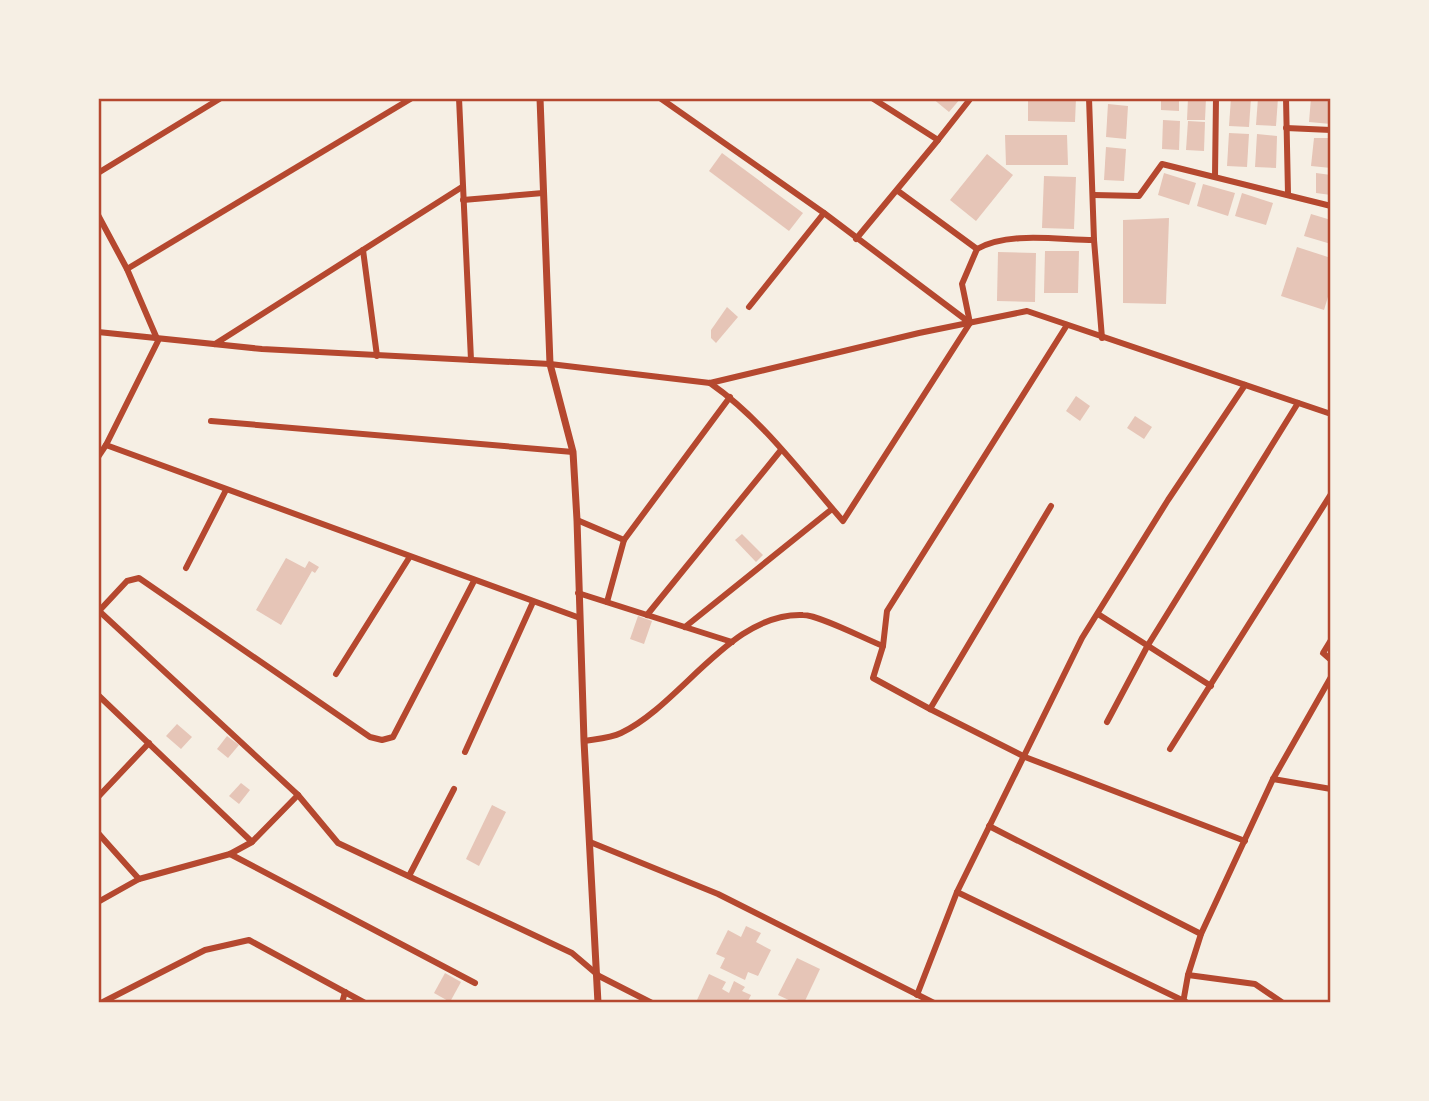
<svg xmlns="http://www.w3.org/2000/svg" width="1429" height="1101" font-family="Jost,sans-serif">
<rect width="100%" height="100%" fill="#f6efe4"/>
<g fill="#e6c5b7">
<polygon points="932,98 961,98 949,112"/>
<polygon points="1028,98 1076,98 1075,122 1028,121"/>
<polygon points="1161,98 1179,98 1179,111 1161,110"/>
<polygon points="1188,98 1206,98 1205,120 1187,120"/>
<polygon points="1231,98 1251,98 1249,127 1229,126"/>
<polygon points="1258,98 1278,98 1276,126 1256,125"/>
<polygon points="1311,98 1331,98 1331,124 1309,122"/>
<polygon points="1108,104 1128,106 1126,139 1106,137"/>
<polygon points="1163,120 1180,121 1179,150 1162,149"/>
<polygon points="1188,121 1205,122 1204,151 1186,150"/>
<polygon points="1229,133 1249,134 1247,167 1227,166"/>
<polygon points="1257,134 1277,136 1276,168 1255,167"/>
<polygon points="1005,135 1067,135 1068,165 1006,165"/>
<polygon points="1314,138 1331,138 1331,168 1311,166"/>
<polygon points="1106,147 1126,149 1124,181 1104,180"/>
<polygon points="722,153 803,213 789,231 709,171"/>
<polygon points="987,154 1013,175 976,221 950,200"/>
<polygon points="1164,173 1196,183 1189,205 1158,195"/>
<polygon points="1316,173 1331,175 1331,195 1316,193"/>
<polygon points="1044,176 1076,177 1074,229 1042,228"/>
<polygon points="1203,184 1235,193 1228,216 1197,206"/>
<polygon points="1242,193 1273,203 1266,225 1235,216"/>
<polygon points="1311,214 1331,220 1331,244 1304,236"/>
<polygon points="1169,218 1166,304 1123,303 1123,220"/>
<polygon points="1297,247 1331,258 1331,287 1324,310 1281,296"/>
<polygon points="1045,251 1079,251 1078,293 1044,293"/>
<polygon points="998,252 1036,253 1035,302 997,301"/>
<polygon points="727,307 738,317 716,343 711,338 711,330"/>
<polygon points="1076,396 1090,406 1080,421 1066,411"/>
<polygon points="1135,416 1152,427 1144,439 1127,428"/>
<polygon points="742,534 763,555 756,562 735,540"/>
<polygon points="286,558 305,568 309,561 319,567 315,573 312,571 281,625 256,610"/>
<polygon points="638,616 652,621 644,644 630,639"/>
<polygon points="177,724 192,737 181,749 166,736"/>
<polygon points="227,736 239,745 228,758 217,749"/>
<polygon points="241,783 250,790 239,804 229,796"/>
<polygon points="492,805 506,812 479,866 466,859"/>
<polygon points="746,926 761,933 756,942 771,950 758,976 748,972 745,980 720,968 725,958 716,954 728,930 741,937"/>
<polygon points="797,958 820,969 804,1003 795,1003 778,995"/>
<polygon points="445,973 461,982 450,1002 434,993"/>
<polygon points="709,974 726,982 722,989 729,993 734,981 745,987 742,991 751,995 747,1003 697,1000"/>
</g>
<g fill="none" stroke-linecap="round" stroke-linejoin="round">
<g stroke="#b5482f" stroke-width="6">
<polyline points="459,98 471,360"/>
<polyline points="660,98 824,213 970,323"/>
<polyline points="872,98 938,140 971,98"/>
<polyline points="1089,98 1094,240 1102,338"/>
<polyline points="1286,98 1288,194"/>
<polyline points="1286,128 1331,130"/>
<polyline points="98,173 221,98"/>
<polyline points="1215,176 1216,98"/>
<polyline points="1094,195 1139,196 1162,164 1331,206"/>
<polyline points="463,200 543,193"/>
<polyline points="98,215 127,269 158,341 106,445 580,618"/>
<polyline points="856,239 938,140"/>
<path d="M977,249C1009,231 1059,240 1094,240"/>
<polyline points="363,250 377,356"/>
<polyline points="127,269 412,98"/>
<polyline points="749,307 824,213"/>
<polyline points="98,332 262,349 550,364 710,383 919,333 1027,311 1331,414"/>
<polyline points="215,344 462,187"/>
<path d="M710,383C762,419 802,474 843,521L970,323L962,284L977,249L898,191"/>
<polyline points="211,421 573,452"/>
<polyline points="98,457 106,445"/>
<polyline points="1051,506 930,709 1025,757 1245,841"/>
<polyline points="577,520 624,540"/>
<polyline points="186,568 226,490"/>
<polyline points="578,593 732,642"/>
<polyline points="607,602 624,540 730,397"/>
<polyline points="98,610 298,795"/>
<polyline points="99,611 127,581 139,578 370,737 382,740 393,737 474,581"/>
<polyline points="1098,614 1211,686"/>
<polyline points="647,615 781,450"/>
<polyline points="685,627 832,509"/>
<polyline points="1331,640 1323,653 1331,660"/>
<polyline points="336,674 409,558"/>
<polyline points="98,695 252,842"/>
<polyline points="930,709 873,678 883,646 887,611 1067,325"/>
<polyline points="1107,722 1148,645 1298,403"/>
<path d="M584,741C596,739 611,738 621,733C682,704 731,612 803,615C819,615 865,639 883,646"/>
<polyline points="1170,749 1331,494"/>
<polyline points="465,752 533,602"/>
<polyline points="1273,779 1331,789"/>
<polyline points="98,797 149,743"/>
<polyline points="989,826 1201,934"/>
<polyline points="98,833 139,879"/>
<polyline points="590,842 718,894 934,1003"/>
<polyline points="230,854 475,983"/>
<polyline points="409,876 454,789"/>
<polyline points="957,892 1186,1002"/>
<polyline points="98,902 139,879 230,854 252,842 298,795 338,843 572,953 599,976 652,1003"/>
<polyline points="1188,975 1255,984 1283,1003"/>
<polyline points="917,995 957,892 1082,638 1168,500 1245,385"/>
<polyline points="101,1003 205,950 249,940 365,1003"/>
<polyline points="342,1003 345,992"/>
<polyline points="1183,1003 1188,975 1201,934 1273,779 1331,677"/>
<polyline points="1330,1003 1331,1002"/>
</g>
<polyline stroke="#b5482f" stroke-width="7" points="540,98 550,364 573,452 577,520 584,741 598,1003"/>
</g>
<rect width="1429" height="1101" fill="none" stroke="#f6efe4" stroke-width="200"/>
<rect x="100" y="100" width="1229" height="901" fill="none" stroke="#b5482f" stroke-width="2.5"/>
</svg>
